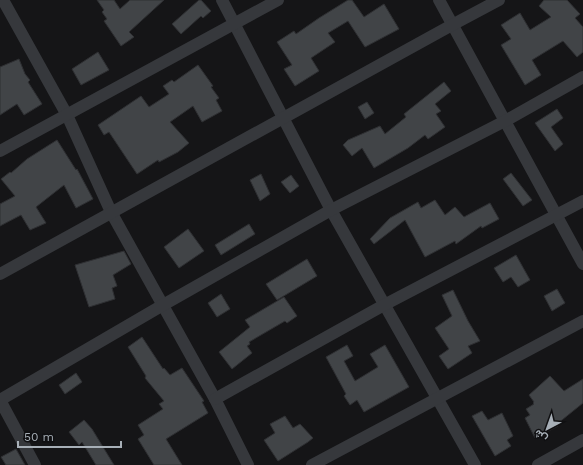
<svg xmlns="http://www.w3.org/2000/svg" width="583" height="465" font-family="'Work Sans',Vazirmatn,sans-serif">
<rect width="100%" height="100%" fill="#151517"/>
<g fill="#414447" stroke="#2f3033">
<polygon points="97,0 114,0 120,9 130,0 164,0 129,32 134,37 121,46 104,21 107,19 102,12 104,10"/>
<polygon points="199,0 201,0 211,11 203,18 201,16 181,34 172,24"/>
<polygon points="348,0 352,0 364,17 384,4 399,29 365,47 348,21 328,33 335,42 311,58 319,71 295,86 284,69 292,65 277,42 294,31 296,34 319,18"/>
<polygon points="544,0 567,0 580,14 575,18 583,27 583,52 577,57 563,41 532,60 541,75 525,85 501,45 511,39 501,25 520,13 530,30 551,17 539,6"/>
<polygon points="98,52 109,70 81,85 72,69"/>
<polygon points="19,59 25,74 30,80 28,82 42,104 24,115 17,104 0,115 0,67"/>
<polygon points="198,65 213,86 211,87 219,98 216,100 222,111 202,122 193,106 170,122 189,143 178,152 159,162 158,160 137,174 109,132 104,135 98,125 141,96 149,107 169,94 163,86 172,80 174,82"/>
<polygon points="444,82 451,91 435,104 441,111 436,114 445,127 428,139 425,135 408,148 374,168 362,148 352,156 343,145 348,140 380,126 385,134 406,117 404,114"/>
<polygon points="367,102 374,113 365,119 358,107"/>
<polygon points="557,109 563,118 551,127 563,144 555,151 535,123"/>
<polygon points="57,140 76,170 77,169 93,199 76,208 64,185 36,207 46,223 30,230 21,215 0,226 0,204 15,196 1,179 10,172 11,173 27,159"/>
<polygon points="511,173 532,200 523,206 503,179"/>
<polygon points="261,174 270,194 260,201 250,180"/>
<polygon points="291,175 299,186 290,193 281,182"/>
<polygon points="435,200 445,215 455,207 464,217 490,203 499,219 482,228 481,226 456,244 455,241 425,257 405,220 374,244 370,239 390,218 418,202 421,208"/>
<polygon points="249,224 255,234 221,255 215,245"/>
<polygon points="188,229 204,251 179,268 164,247"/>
<polygon points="124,251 131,264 113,275 117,286 112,288 115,299 89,307 75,265"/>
<polygon points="516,255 530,280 518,287 511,277 503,282 494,268"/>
<polygon points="307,259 317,276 277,300 266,284"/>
<polygon points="557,289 565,303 552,311 544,296"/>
<polygon points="453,290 468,321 480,341 468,346 472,353 448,369 439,356 449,349 435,328 452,316 442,295"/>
<polygon points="221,294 230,309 217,317 208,303"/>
<polygon points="284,297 297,316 287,323 285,321 249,342 250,344 247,346 252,353 232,369 219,352 250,327 245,320"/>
<polygon points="142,337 163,369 164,368 170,375 182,368 204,401 202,402 208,413 166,439 182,465 154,465 138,439 144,435 138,425 163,409 159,404 164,401 145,378 146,376 128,347"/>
<polygon points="347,345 353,356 344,361 355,381 378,367 370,354 385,345 409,387 364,412 357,400 350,405 344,396 346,394 326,357"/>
<polygon points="76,373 82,382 65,394 59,385"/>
<polygon points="550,376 564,391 583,379 583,403 557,424 558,426 535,438 525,418 530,415 526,409 534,404 533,403 534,402 529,395"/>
<polygon points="482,411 488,420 502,413 513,436 507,440 511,446 495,456 472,416"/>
<polygon points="285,416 293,428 300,424 313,438 308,442 278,461 264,440 275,433 270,424"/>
<polygon points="84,420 92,429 114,465 96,465 82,442 79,445 69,432"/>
<polygon points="16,449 25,465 6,465 1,457"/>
</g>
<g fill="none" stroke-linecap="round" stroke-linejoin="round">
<g stroke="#36383c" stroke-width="12">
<polyline points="3,0 67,115 111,212 215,399 248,465"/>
<polyline points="222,0 331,210 475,465"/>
<polyline points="439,0 583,264"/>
<polyline points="0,151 278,0"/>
<polyline points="0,274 452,25 499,0"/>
<polyline points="215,399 384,305 583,201"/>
<polyline points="35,465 0,400 163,305 331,210 505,121 583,77"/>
<polyline points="312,465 583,321"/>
<polyline points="538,465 583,440"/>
</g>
</g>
<g transform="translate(547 429) rotate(221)" stroke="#101012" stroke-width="3" paint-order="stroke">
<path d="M0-3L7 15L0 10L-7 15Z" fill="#a7afb7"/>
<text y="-6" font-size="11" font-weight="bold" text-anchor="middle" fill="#a7afb7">ش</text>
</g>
<path d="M18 441v6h103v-6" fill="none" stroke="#a7afb7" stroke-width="2"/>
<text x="24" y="441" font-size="12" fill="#a7afb7" stroke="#101012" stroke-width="3" paint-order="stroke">50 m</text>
</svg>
